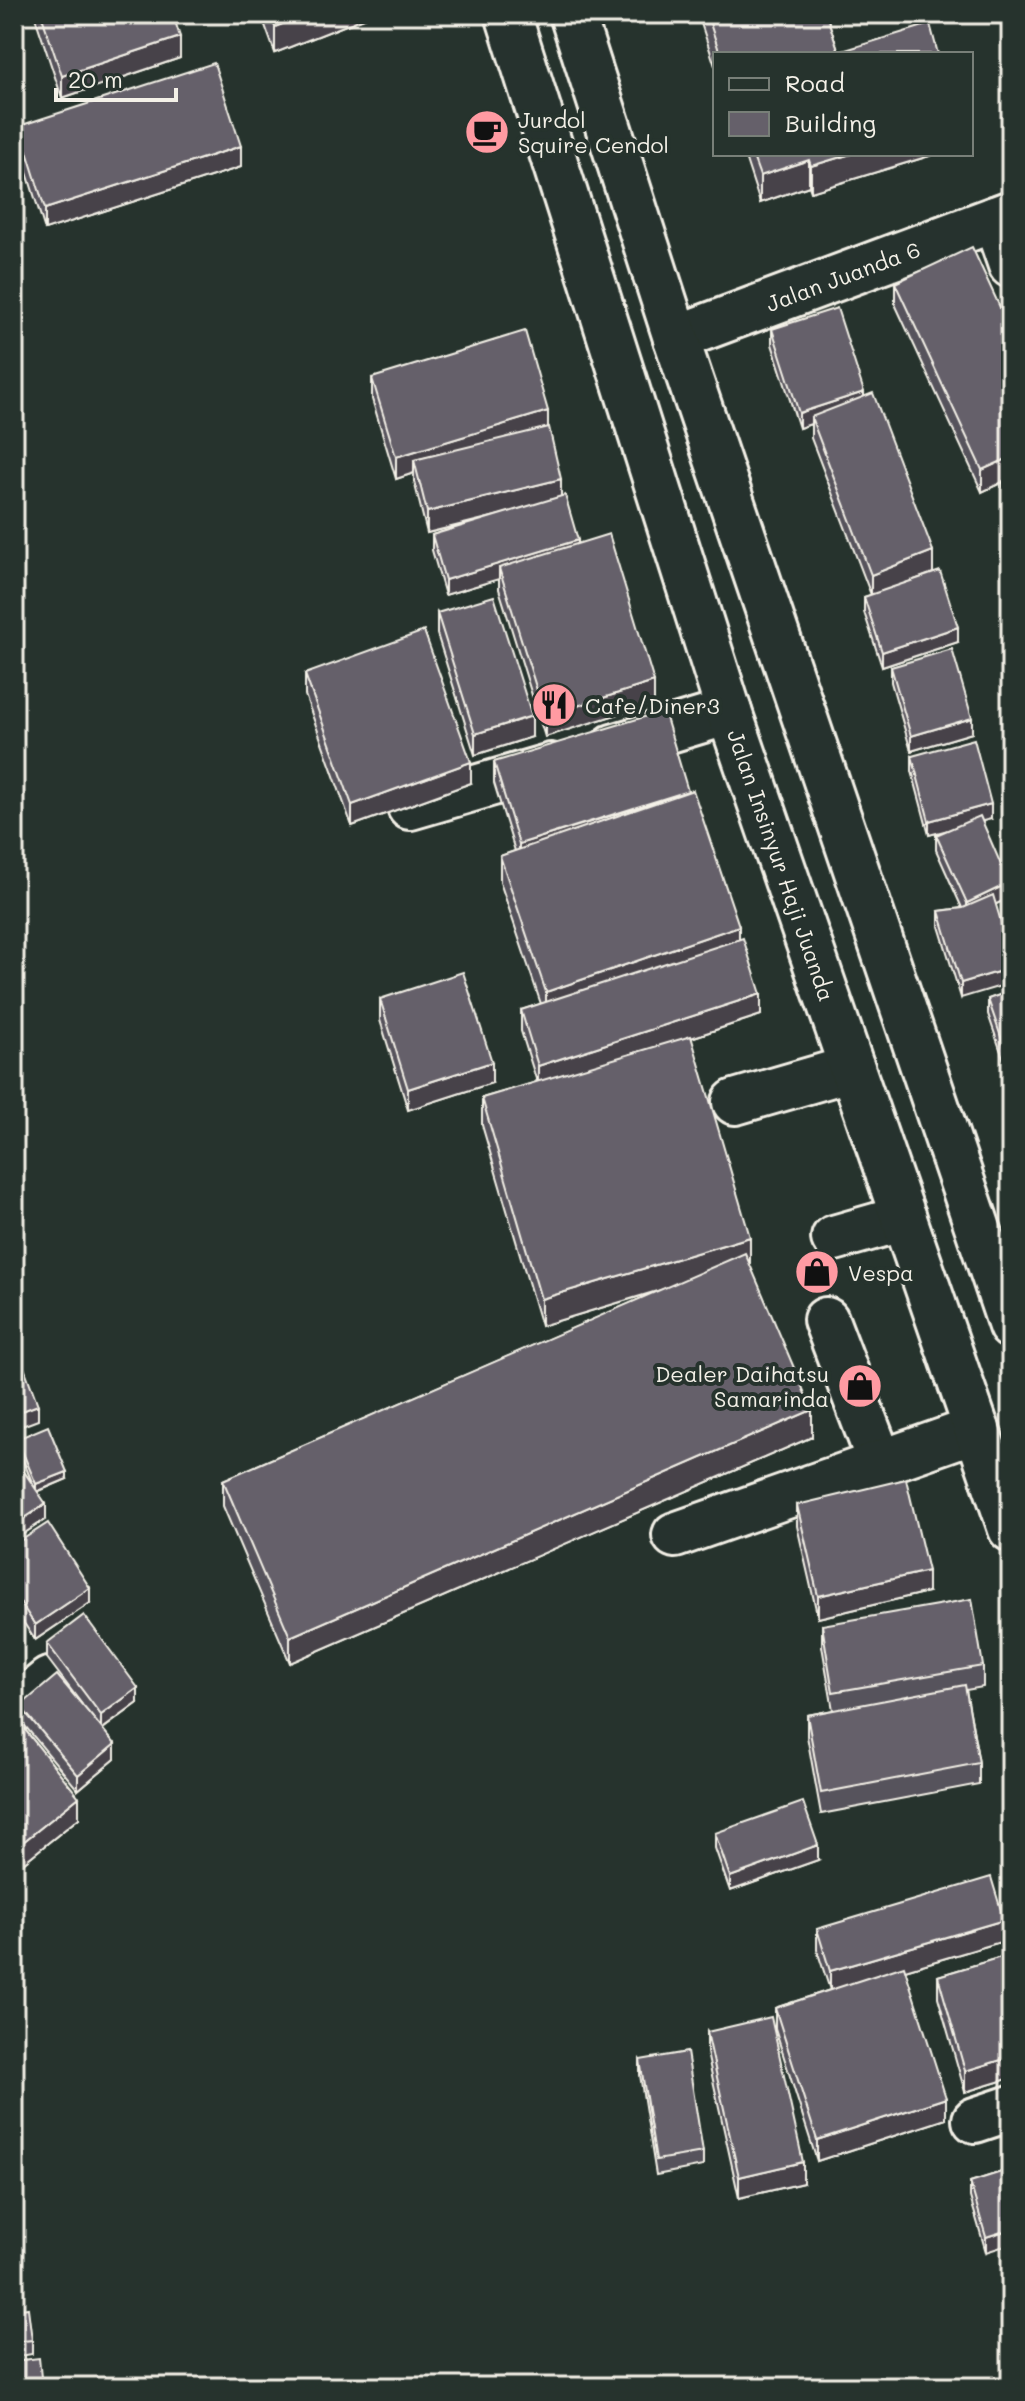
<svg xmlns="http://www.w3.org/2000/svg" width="1025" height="2401" font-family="Mali,sans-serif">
<rect width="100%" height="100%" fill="#26332d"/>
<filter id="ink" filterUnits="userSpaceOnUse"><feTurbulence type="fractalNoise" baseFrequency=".0125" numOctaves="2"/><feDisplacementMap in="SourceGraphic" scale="16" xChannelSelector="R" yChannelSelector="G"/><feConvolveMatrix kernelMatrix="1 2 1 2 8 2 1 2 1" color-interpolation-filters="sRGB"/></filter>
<g filter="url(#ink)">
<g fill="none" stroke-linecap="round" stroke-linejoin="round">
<g stroke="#f4f1e8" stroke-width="50">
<g id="minor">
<polyline points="995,219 1011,265"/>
<path id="s1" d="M676,338L1011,213"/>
<polyline points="613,747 729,712"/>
<polyline points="410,807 551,766"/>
<polyline points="735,1102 852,1068"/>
<polyline points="834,1238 904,1218"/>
<polyline points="826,1320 880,1462"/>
<polyline points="675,1535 977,1429"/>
<polyline points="14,1709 49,1680"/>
<polyline points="975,2120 1011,2108"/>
</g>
</g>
<g stroke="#f4f1e8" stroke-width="50">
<g id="highway">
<path id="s2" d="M508,14L729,712L1011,1529"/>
<polyline points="572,14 676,338 1011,1326"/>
</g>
</g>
<use href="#minor" stroke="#26332d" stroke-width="44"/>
<use href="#highway" stroke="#26332d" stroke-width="44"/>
</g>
<g fill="#57535b" stroke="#f4f1e8" stroke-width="2">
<polygon points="34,14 173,14 180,58 62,98"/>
<polygon points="261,14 374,14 275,53"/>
<polygon points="698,14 826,14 839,52 938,54 715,54 715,66"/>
<polygon points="19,126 241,167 45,230 19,147"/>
<polygon points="744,154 936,154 811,192 809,186 760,203"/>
<polygon points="895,283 1011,478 1011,524 1003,496 1003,482 982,492 895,304"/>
<polygon points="772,329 864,397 933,573 911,581 958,642 882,667 864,612 864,597 871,595 811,438 811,424 799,428 772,344"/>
<polygon points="372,378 548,427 561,496 578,543 654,703 545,737 499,589 499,579 445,595 432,550 432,535 486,519 427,533 414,481 414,473 396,479 372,399"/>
<polygon points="437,613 532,737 475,755 437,634"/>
<polygon points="891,667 972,733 911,751 891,682"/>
<polygon points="305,674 471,783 352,826 305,695"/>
<polygon points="912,756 991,819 982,821 1009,898 996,904 961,998 939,926 939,911 962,908 936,850 936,835 947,830 929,835 912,771"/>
<polygon points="494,762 688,791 739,939 761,1015 691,1038 749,1263 812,1437 290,1663 223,1506 223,1480 661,1290 541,1326 482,1125 482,1098 537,1082 521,1031 521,1010 541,1004 500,882 500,856 515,851 494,783"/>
<polygon points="1011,991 1011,1081 988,1014 988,999"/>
<polygon points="380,999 492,1083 408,1110 380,1020"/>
<polygon points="17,1439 67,1479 37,1492 46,1519 14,1540 14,1457 34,1487 17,1446"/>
<polygon points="797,1505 928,1592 818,1618 797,1526"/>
<polygon points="14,1545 90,1603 35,1640 14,1608"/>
<polygon points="822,1625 983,1666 983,1687 966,1690 979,1763 979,1784 821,1814 807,1736 807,1715 833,1710 822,1646"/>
<polygon points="47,1643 138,1703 103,1729 115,1759 78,1790 20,1720 20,1706 81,1703 47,1658"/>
<polygon points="14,1716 79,1818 18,1867 14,1862"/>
<polygon points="715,1833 818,1860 730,1891 715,1848"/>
<polygon points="817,1929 1004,1941 905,1970 946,2119 817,2161 775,2029 775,2008 830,1990 817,1950"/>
<polygon points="1011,1954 1011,2078 965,2092 938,1997 938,1976"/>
<polygon points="707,2032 803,2183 739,2198 707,2053"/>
<polygon points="640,2060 703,2152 703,2166 656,2175 640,2075"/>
<polygon points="1011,2169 986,2252 970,2197 970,2182"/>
<polygon points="14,2266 22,2298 22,2309 32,2340 32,2354 14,2357"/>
</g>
<g fill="#47434a" stroke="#f4f1e8" stroke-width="2">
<polygon points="307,14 374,14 275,53 275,27"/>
<polygon points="180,37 180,58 62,98 62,76"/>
<polygon points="241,146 241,167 45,230 45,209"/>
<polygon points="851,154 936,154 811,192 811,166"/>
<polygon points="809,160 809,186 760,203 760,176"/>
<polygon points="864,392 864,407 811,417 811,424 799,428 799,413"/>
<polygon points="548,411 548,432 414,460 414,473 396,479 396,457"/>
<polygon points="1011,457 1011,478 982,492 982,470"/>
<polygon points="561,479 561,500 427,533 427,512"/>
<polygon points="578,540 578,555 499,568 499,579 445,595 445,580"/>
<polygon points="933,551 933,573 871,596 871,575"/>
<polygon points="958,627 958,642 882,667 882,652"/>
<polygon points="654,682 654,703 545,737 545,716"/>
<polygon points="532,716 532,737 475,755 475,734"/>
<polygon points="972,718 972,733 911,751 911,736"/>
<polygon points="471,762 471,783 352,826 352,805"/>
<polygon points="688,792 519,865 519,844"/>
<polygon points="991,804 991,819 929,835 929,821"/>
<polygon points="1009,883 1009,898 967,918 967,903"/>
<polygon points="739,926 739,953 546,1018 546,992"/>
<polygon points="1011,968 1011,983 961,998 961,983"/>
<polygon points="761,994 761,1015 538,1088 538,1066"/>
<polygon points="492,1062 492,1083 408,1110 408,1089"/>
<polygon points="750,1237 750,1263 541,1326 541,1299"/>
<polygon points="38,1405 38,1420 14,1429 14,1414"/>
<polygon points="812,1410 812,1437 290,1663 290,1637"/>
<polygon points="67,1472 67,1479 36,1492 36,1484"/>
<polygon points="46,1504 46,1519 14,1540 14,1525"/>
<polygon points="928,1571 928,1592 818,1618 818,1596"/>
<polygon points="90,1588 90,1603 35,1640 35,1625"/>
<polygon points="138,1688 138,1703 101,1730 101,1715"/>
<polygon points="115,1744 115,1759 78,1790 78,1775"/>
<polygon points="79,1797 79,1818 18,1867 18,1846"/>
<polygon points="818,1845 818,1860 730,1891 730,1877"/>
<polygon points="1004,1920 1004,1941 830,1992 830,1971"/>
<polygon points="1011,2057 1011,2078 965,2092 965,2071"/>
<polygon points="946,2098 946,2119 817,2161 817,2140"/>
<polygon points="803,2162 803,2183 739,2198 739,2177"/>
<polygon points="1011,2229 1011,2244 986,2252 986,2237"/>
</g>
<g fill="#65606a" stroke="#f4f1e8" stroke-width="2">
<polygon points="41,14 173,14 180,37 62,76"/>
<polygon points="270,14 307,14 275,27"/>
<polygon points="707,14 826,14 839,52 930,24 938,54 720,54"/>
<polygon points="214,63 241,146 45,209 19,126"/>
<polygon points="752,154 851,154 811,166 809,160 760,176"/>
<polygon points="972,247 1011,331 1011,457 982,470 895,283"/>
<polygon points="837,308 864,392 799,413 772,329"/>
<polygon points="525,331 548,411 396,457 372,378"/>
<polygon points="873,393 933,551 871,575 811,417"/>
<polygon points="549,427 561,479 427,512 414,460"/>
<polygon points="1011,478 1011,509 1003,481"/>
<polygon points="565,495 578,540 445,580 432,535"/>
<polygon points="609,534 654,682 545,716 499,568"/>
<polygon points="940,571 958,627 882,652 864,597"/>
<polygon points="494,596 532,716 475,734 437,613"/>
<polygon points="424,631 471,762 352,805 305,674"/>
<polygon points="952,649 972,718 911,736 891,667"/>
<polygon points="664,711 688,791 519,844 494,762"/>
<polygon points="974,739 991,804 929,821 912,756"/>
<polygon points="693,790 739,926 546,992 500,856"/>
<polygon points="980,816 1009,883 967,903 936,835"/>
<polygon points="993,895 1011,955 1011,968 961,983 939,911 963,908"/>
<polygon points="743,938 761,994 538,1066 521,1010"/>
<polygon points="463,972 492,1062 408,1089 380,999"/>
<polygon points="1011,991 1011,1066 988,999"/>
<polygon points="691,1036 750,1237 541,1299 482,1098"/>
<polygon points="745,1253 812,1410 290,1637 223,1480"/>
<polygon points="16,1346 38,1405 14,1414 14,1347"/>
<polygon points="48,1426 67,1472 36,1484 17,1439"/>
<polygon points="14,1457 46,1504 14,1525"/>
<polygon points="906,1479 928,1571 818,1596 797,1505"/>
<polygon points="48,1523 90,1588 35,1625 14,1593 14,1545"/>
<polygon points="972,1599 983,1666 833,1692 822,1625"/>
<polygon points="84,1615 138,1688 101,1715 47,1643"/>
<polygon points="57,1675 115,1744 78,1775 20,1706"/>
<polygon points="965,1685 979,1763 821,1793 807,1715"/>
<polygon points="14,1716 79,1797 18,1846 14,1841"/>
<polygon points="803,1802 818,1845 730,1877 715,1833"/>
<polygon points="991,1877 1004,1920 830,1971 817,1929"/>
<polygon points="1011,1954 1011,2057 965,2071 938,1976"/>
<polygon points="904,1966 946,2098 817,2140 775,2008"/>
<polygon points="771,2017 803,2162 739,2177 707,2032"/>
<polygon points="687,2052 703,2152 656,2160 640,2060"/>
<polygon points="1011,2169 1011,2229 986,2237 970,2182"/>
<polygon points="17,2265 22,2298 14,2299 14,2266"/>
<polygon points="28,2308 32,2340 14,2342 14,2310"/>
<polygon points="39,2358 42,2387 14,2387 14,2361"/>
</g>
</g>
<defs>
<g id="cafe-disc" transform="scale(2.3)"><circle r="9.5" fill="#ff9aa2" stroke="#26332d"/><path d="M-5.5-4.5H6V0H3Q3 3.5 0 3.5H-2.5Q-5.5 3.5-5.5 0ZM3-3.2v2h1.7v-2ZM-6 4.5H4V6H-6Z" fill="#111"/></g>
<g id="restaurant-disc" transform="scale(2.3)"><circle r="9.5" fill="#ff9aa2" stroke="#26332d"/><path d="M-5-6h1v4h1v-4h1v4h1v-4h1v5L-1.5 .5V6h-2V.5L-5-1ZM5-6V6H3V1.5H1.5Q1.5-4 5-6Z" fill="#111"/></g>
<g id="shop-disc" transform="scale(2.3)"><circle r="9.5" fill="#ff9aa2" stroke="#26332d"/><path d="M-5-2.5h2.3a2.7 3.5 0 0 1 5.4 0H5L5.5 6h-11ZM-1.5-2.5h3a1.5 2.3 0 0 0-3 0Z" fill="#111"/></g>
</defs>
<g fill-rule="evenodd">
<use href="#cafe-disc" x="487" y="132"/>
<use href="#restaurant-disc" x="554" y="705"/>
<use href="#shop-disc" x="817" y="1272"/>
<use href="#shop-disc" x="860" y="1386"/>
</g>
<g text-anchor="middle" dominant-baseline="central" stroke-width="8" stroke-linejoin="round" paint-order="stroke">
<g font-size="22" fill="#f4f1e8" stroke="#26332d" text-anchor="start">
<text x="518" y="119">Jurdol<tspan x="518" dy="25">Squire Cendol</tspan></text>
<text x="585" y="705">Cafe/Diner3</text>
<text x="848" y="1272">Vespa</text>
<text x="829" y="1373" text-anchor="end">Dealer Daihatsu<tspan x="829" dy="25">Samarinda</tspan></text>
</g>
<g font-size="22" fill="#f4f1e8" stroke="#26332d">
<text stroke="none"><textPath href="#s1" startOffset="178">Jalan Juanda 6</textPath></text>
<text stroke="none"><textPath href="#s2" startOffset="894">Jalan Insinyur Haji Juanda</textPath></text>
</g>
</g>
<rect width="1025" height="2401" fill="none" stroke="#26332d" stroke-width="48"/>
<rect x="24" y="24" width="977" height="2353" fill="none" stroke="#f4f1e8" stroke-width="3" filter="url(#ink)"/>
<rect x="713" y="52" width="260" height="104" fill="#26332d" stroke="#787f78" stroke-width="2"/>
<rect x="729" y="78" width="40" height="12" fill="#26332d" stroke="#787f78" stroke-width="2"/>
<text x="785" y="92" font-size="24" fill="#f4f1e8">Road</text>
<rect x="729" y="112" width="40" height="24" fill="#65606a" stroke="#787f78" stroke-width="2"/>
<text x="785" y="132" font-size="24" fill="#f4f1e8">Building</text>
<path d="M56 88v12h120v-12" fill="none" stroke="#f4f1e8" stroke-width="4"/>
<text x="68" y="88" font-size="24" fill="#f4f1e8" stroke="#26332d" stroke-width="6" paint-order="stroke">20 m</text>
</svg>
